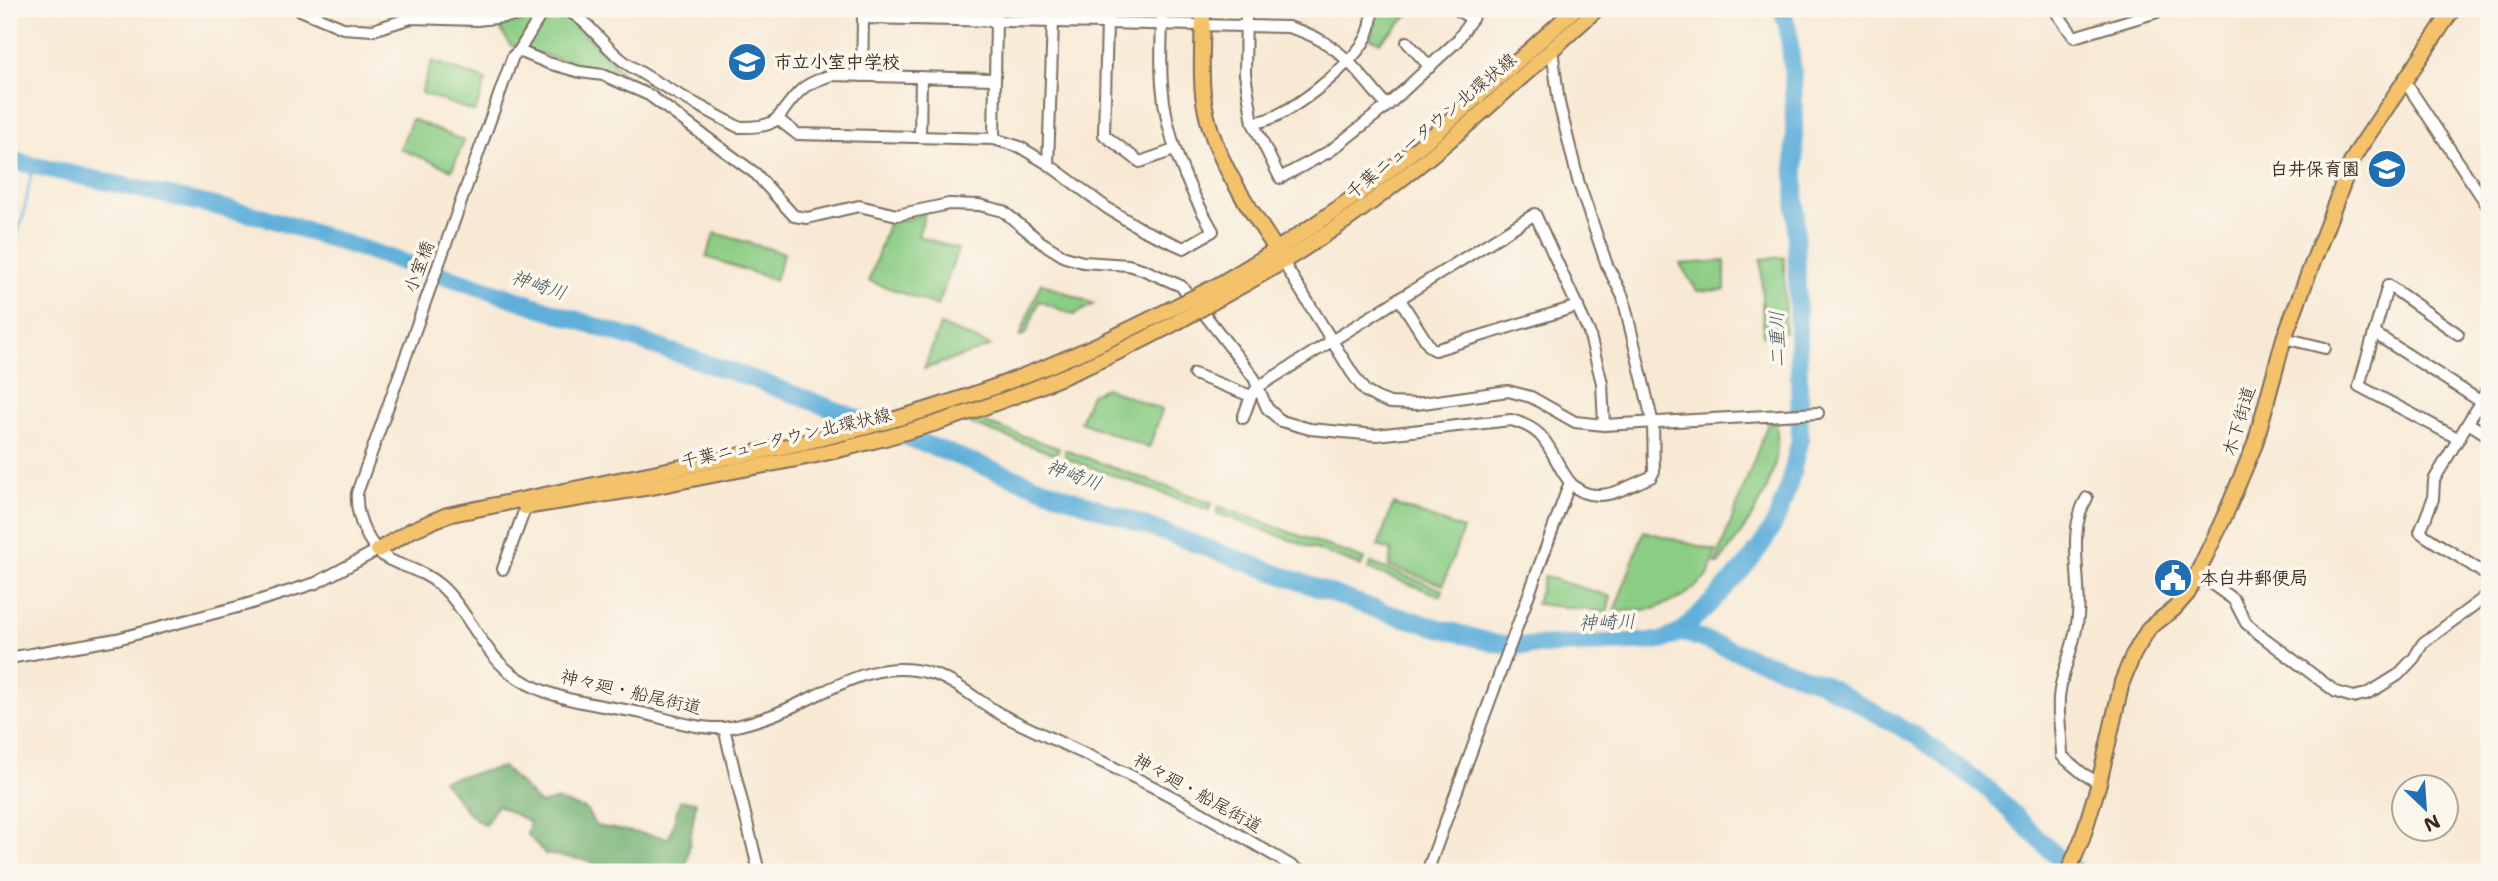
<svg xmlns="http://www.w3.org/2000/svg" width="2498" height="881" font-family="'Shantell Sans','Klee One',sans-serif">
<rect width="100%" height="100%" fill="#fbf7ec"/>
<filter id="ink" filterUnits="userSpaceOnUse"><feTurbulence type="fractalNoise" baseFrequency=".0143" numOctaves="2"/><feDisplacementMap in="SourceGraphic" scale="14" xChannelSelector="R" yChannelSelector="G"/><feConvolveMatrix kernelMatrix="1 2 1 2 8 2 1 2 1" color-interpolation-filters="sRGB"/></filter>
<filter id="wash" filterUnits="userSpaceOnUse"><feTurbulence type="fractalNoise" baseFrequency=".00686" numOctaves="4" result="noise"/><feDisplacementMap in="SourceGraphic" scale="28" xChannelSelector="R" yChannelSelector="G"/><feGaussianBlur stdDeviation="1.57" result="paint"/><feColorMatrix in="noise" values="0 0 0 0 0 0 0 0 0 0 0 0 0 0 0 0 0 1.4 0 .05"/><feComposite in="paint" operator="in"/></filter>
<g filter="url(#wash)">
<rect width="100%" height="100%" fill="#f8e9d5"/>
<g fill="#8ccd85" stroke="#647c52" stroke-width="2">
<polygon points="489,9 566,9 572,19 622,73 578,65 510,45"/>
<polygon points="1375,9 1415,9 1380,42 1371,39"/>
<polygon points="432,61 486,80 475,112 421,93"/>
<polygon points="412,119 464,141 452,170 400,149"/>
<polygon points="925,213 918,236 958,249 938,306 869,281 890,218 904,220"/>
<polygon points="715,233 784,253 775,280 706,257"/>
<polygon points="1784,257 1785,332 1763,335 1761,259"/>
<polygon points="1725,261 1725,290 1697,291 1680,264"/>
<polygon points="1041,283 1094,304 1074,315 1039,301 1026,334 1020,336"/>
<polygon points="940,325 991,346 992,346 924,369"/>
<polygon points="1106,388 1162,410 1149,448 1080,422 1091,394"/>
<polygon points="977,420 1059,448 1056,454 1054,454 968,423"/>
<path d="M1768,423H1777C1777,434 1778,446 1776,457C1771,494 1740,536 1718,564H1715Z"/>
<polygon points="1065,450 1212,503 1209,510 1065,458"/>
<polygon points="1393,504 1463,529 1443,585 1389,566 1392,550 1378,546"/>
<polygon points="1218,506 1364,559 1361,566 1217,513"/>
<polygon points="1644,531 1716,551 1708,576 1683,597 1653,609 1614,612"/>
<polygon points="1371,563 1443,590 1441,596 1368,569"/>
<polygon points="1544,576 1611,597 1607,612 1536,604"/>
</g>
<polygon fill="#71b072" stroke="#566d48" stroke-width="2" points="503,767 540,804 556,800 586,809 596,826 669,838 680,800 696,802 686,868 687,872 612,872 586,860 545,854 527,834 530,822 497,805 485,825 471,816 442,780"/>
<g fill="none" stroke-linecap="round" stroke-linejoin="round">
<polyline stroke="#5fafda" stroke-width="2.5" points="9,257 23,217 33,165"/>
<g stroke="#5fafda" stroke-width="18">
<polyline points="9,160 264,217 461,281 756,380 1012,477 1383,612 1493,643 1528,646 1661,641 1682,632 1822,683 1916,736 1989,790 2059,859 2077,872"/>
<path d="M1682,632C1713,599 1752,566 1773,526C1787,499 1793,468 1800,439L1793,75L1788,29L1782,9"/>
</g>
</g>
</g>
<g filter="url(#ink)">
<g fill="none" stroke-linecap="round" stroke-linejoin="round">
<g stroke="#7d6d5e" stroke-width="14">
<g id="minor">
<path d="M298,9L343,28L373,30L411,18L477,20L566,10C590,21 604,48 626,63C661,87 701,106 738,127C785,128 774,116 801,90C809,82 821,79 831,75L994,79"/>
<polyline points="1246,9 1245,74 1253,123 1280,178 1330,151 1387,106 1457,41 1478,9"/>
<polyline points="1456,9 1472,19"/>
<polyline points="2054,9 2074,37 2167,9"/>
<path d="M543,11L519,51L513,56L357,493C355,516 369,549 390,560C407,568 425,572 440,585C470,612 482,655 518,678C554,702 604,705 646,714C671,720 697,729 723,728C735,727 749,723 761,719C818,702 865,655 929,673C957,680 980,704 1006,717C1059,743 1114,766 1167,794C1213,818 1257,846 1302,872"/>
<polyline points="1107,22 1104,135 1140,162 1174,150"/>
<polyline points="1407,42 1430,67"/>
<path d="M519,51L548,63L580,72L603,75L649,95L756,174L794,216L807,218L859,206L897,215L949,204L979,205L1003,211L1041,242L1065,257L1083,262L1128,265L1142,269L1181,286L1192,298L1254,378L1267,408L1281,421L1310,429L1376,435L1511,420C1522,423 1532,427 1540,435C1560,456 1563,496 1599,495C1616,495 1635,483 1651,477L1654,471L1653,424L1623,297L1607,265L1579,184L1559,103L1552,49"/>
<path d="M862,76L863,18L1288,27C1339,41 1354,68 1387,106"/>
<polyline points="2404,80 2489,208"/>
<path d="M779,120L797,134L994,139L1020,147L1048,164L1107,208L1143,230L1184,248L1213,231C1186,184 1166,138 1162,84C1160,60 1162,34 1162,9"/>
<path d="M1253,123C1284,121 1350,67 1365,40C1371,30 1372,20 1372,9"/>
<polyline points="920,137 921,77"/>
<polyline points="994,139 996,20"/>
<polyline points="1048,164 1053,21"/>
<polyline points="1283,262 1352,373 1365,391 1377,398 1390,403 1416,404 1508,391 1531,397 1575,422 1604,425 1818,413"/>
<polyline points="1399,298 1430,347 1435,350 1578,306"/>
<polyline points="2374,333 2480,401"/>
<polyline points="2458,334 2388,285 2359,386 2459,439"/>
<polyline points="2284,338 2325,348"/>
<polyline points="1194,374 1251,396"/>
<path d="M2489,387L2434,480L2433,499L2420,532C2443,549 2468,560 2489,578"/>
<polyline points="1243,418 1251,396 1258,387 1535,214 1589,332 1602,383 1604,425"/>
<polyline points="2468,423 2489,436"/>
<path d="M2087,498C2066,531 2082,580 2078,616C2076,642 2064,665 2060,690C2056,711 2062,735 2062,756L2082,773L2099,783"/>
<polyline points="503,569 526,506"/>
<polyline points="2198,574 2234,600 2246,623 2255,631 2336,692 2353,697 2366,694 2379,687 2398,675 2414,658 2423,643 2489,594"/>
<polyline points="9,658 117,639 245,605 316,583 378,550"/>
<polyline points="724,728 759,872"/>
<polyline points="1427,872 1569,485"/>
</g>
</g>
<g stroke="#7d6d5e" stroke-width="18">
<g id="major">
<path d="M1203,9C1203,37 1200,66 1203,94C1210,156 1249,206 1281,257"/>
<path d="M1218,285C1285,246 1351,202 1411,153C1468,107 1521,58 1575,9"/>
<path d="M1225,295C1286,262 1345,224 1399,181C1468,128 1532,67 1597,9"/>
<polyline points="525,507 657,486 733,471"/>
<polyline points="378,550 412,530 447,515 731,457"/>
<polyline points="2068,872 2082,839 2099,783 2122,682 2133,655 2149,628 2174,609 2188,593 2226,513 2255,444 2284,338 2350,165 2358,150 2453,9"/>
</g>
</g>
<use href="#minor" stroke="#fff" stroke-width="10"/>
<use href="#major" stroke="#f3c26a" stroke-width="14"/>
<g stroke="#7d6d5e" stroke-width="18" stroke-linecap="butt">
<g id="major-bridge">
<path d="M731,457C854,435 974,400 1088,349C1132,329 1175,307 1218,285"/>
<path d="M733,471C769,464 806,458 842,449C975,417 1107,365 1225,295"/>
</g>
</g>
<use href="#major-bridge" stroke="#f3c26a" stroke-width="14"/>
</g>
</g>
<defs>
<g id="school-disc" transform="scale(2.0125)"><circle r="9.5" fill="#1f6fb2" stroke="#fbf7ec"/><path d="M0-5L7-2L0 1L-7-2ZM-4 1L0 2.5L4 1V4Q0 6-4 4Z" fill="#fff"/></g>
<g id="civic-disc" transform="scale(2.0125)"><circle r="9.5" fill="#1f6fb2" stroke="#fbf7ec"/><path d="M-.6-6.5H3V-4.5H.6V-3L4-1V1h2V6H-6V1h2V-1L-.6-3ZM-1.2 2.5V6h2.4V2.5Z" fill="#fff"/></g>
</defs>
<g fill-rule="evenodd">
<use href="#school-disc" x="747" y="62"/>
<use href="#school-disc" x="2387" y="169"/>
<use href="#civic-disc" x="2173" y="578"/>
</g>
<g text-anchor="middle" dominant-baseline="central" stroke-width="7" stroke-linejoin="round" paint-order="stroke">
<g font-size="18" font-weight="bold" fill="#3b2a1e" stroke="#fbf7ec" text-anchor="start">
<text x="774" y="62">市立小室中学校</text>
<text x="2360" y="169" text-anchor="end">白井保育園</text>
<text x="2200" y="578">本白井郵便局</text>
</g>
<g font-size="18" fill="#3b2a1e" stroke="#fbf7ec">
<text transform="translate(1431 126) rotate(-40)">千葉ニュータウン北環状線</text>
<text transform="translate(419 267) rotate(-69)">小室橋</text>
<text transform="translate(2239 421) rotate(-73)">木下街道</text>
<text transform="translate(786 438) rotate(-13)">千葉ニュータウン北環状線</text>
<text transform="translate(631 692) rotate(13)">神々廻・船尾街道</text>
<text transform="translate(1198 793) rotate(29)">神々廻・船尾街道</text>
</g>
<g font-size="19" font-style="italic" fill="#485960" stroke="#fbf7ec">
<text transform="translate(539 285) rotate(18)">神崎川</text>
<text transform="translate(1777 339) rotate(-91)">二重川</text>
<text transform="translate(1074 475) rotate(20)">神崎川</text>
<text transform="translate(1607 622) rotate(-2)">神崎川</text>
</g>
</g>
<rect width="2498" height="881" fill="none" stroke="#fbf7ec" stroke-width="35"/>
<g transform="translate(2425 808) rotate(155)"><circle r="33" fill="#fbf7ec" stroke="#aea59a" stroke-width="2"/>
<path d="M0-5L12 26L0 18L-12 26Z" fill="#1f6fb2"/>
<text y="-10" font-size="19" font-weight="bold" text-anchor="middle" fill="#3b2a1e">N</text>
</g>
</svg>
